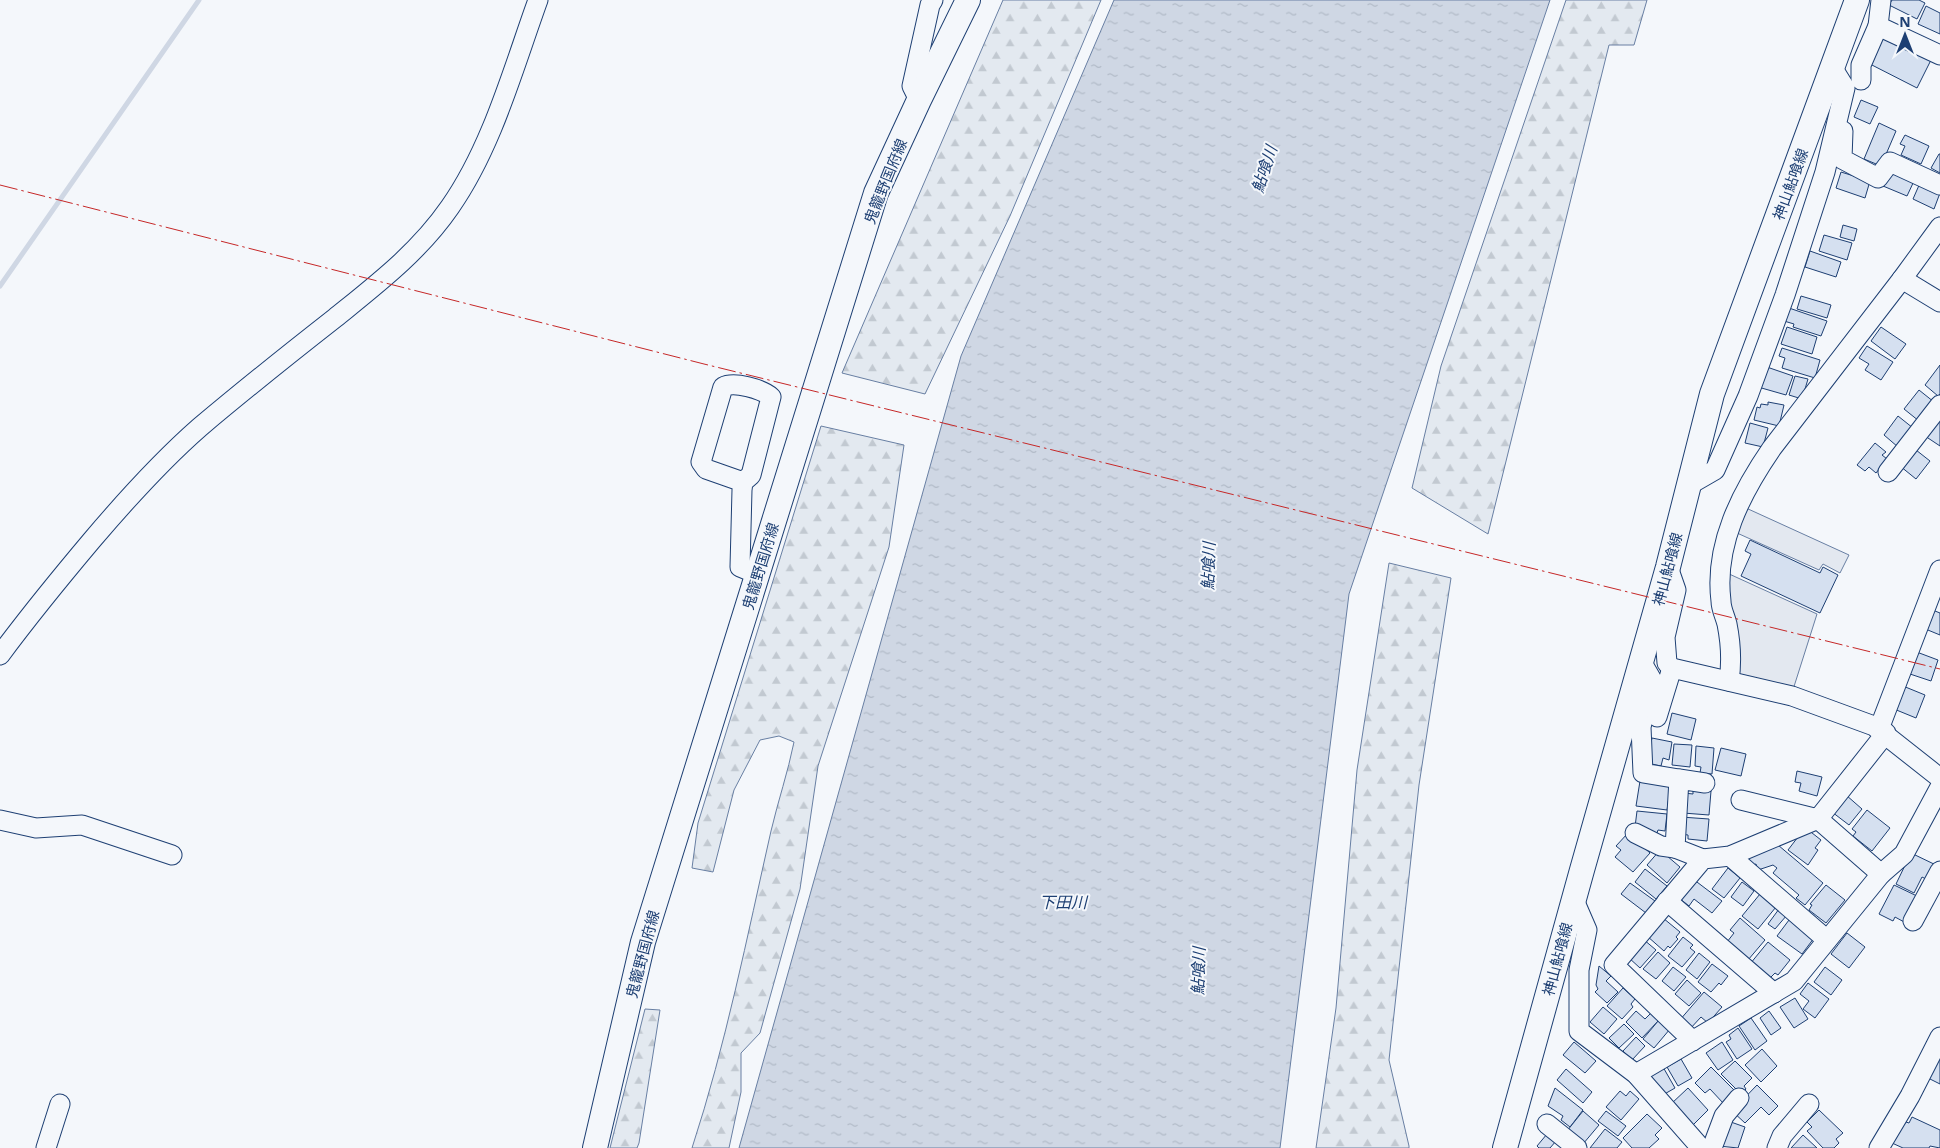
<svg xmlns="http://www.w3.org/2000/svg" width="1940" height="1148" font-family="'Noto Sans','Noto Sans JP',sans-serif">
<defs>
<pattern id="forest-firs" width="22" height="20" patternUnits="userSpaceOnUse" patternTransform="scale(1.25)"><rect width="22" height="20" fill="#e3e9f0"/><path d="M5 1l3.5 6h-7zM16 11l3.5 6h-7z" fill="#c2c9d1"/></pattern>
<pattern id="water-ripples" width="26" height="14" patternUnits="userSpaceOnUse" patternTransform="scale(1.25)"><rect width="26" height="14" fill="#cfd7e4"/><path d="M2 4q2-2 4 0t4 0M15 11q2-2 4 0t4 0" fill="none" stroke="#b1bac7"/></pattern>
</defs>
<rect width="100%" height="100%" fill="#f4f7fb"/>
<g fill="url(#forest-firs)" stroke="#687fa3">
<polygon points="1003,0 1101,0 1010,216 925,394 842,373"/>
<polygon points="1566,0 1647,0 1634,45 1609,45 1488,534 1412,488 1441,366"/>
<path d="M821,426L904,445L889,547L818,766L800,889L760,1033L741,1053V1092L729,1148H692C726,1044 747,937 771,831C778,801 788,772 794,742L779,736L760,740L734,790L713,872L692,868L698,823Z"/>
<polygon points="1389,563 1451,578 1419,785 1389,1060 1409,1146 1409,1148 1316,1148 1336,1008 1357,770"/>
<polygon points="645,1009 660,1010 639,1143 637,1148 610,1148"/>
</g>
<g fill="#e3e8f0" stroke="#687fa3">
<polygon points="1746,508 1849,555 1840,573 1823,564 1819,570 1737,533"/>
<polygon points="1727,573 1817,614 1791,696 1736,674 1728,607"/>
</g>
<polygon fill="url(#water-ripples)" stroke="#687fa3" points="1114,0 1550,0 1349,594 1280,1148 739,1148 961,356"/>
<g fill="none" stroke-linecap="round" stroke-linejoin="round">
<polyline stroke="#cfd7e4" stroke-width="5" points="0,286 199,0"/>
</g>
<g fill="#d5e0f0" stroke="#1d3f73">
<polygon points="1892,0 1919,0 1925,3 1917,19 1889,5"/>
<polygon points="1926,6 1940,13 1940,34 1918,24"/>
<polygon points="1883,34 1932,58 1917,88 1868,63"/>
<polygon points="1861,100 1878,107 1870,124 1854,117"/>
<polygon points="1879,123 1896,131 1881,166 1864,159"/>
<polygon points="1905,135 1929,146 1921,164 1901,155 1905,146 1900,144"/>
<polygon points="1939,154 1940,154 1940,173 1931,168"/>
<polygon points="1890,170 1914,181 1907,196 1883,186"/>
<polygon points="1841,172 1870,181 1865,198 1836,188"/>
<polygon points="1920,183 1940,193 1934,209 1913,199"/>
<polygon points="1843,225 1857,229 1854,241 1840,237"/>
<polygon points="1824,235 1852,243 1847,260 1819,251"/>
<polygon points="1810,251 1841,262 1836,277 1805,267"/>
<polygon points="1801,296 1831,305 1827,318 1797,309"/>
<polygon points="1789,308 1827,321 1821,336 1793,327 1794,324 1784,321"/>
<polygon points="1787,327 1817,337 1812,354 1781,344"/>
<polygon points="1881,327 1906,344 1895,359 1871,341"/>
<polygon points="1867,346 1893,362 1881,380 1865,370 1869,364 1859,358"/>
<polygon points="1782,348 1820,360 1815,378 1782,368 1785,358 1779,356"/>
<polygon points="1940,365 1940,394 1938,396 1925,385"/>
<polygon points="1764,366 1793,376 1786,395 1758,387"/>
<polygon points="1795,376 1808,379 1802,399 1789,395"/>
<polygon points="1919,390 1934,402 1919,421 1904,409"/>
<polygon points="1768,402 1784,405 1779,426 1754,420 1757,407 1760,408 1761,404 1768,405"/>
<polygon points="1898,416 1913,428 1898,447 1884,435"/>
<polygon points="1940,419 1940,446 1925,436"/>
<polygon points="1750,423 1768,428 1763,447 1745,443"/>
<polygon points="1875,443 1886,452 1882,455 1887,459 1876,473 1869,467 1865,471 1857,465"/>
<polygon points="1916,450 1930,461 1916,479 1900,466"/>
<polygon points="1750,540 1820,573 1823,567 1838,575 1820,613 1741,576 1751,554 1745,551"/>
<polygon points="1930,609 1940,613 1940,635 1923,628"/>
<polygon points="1914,651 1938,660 1931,681 1907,673"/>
<polygon points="1903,686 1925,695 1916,718 1894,709"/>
<polygon points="1672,713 1696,719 1691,740 1667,734"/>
<polygon points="1652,738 1672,742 1669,760 1663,758 1661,766 1647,763"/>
<polygon points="1674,744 1692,745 1690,767 1672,765"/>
<polygon points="1696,746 1714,748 1712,774 1700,773 1701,767 1695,766"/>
<polygon points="1721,748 1746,754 1741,776 1715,770"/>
<polygon points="1797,771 1822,777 1817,796 1799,791 1801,783 1795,782"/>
<polygon points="1640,781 1671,785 1667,810 1636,806"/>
<polygon points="1693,790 1711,791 1709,815 1683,813 1684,793 1693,794"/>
<polygon points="1846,795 1862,809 1849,825 1832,812"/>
<polygon points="1867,810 1890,828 1872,851 1853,836 1856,832 1852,829"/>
<polygon points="1637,811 1667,814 1665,831 1658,830 1657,833 1643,832 1635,827"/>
<polygon points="1681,817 1709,819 1707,841 1688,839 1688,835 1680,834"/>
<polygon points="1807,829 1821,840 1815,848 1818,850 1808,865 1788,850 1801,833"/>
<polygon points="1628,833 1650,853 1633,872 1615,857 1621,850 1616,846"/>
<polygon points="1778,845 1823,883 1805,905 1796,898 1799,895 1773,873 1777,868 1773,865 1758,870 1756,864 1750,866 1747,856"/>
<polygon points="1660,850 1680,867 1667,883 1647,865"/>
<polygon points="1911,853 1938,866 1930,881 1922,877 1914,893 1896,884"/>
<polygon points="1728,868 1740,878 1724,898 1712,889"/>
<polygon points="1645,869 1667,886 1656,899 1635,882"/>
<polygon points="1693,879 1722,901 1712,913 1694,899 1689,906 1679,898"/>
<polygon points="1742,882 1754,891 1743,906 1731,897"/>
<polygon points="1630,883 1655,901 1646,913 1621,894"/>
<polygon points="1826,885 1845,900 1826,923 1809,910 1812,905 1810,904"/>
<polygon points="1894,885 1919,897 1906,923 1895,917 1893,921 1879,914"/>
<polygon points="1760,894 1776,907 1758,929 1742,916"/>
<polygon points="1779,909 1787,915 1775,929 1768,924"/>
<polygon points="1663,918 1680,932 1676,937 1678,939 1670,948 1668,946 1664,951 1647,936"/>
<polygon points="1740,918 1765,940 1748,960 1727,942 1734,933 1730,930"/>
<polygon points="1789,920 1814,938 1802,954 1777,936"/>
<polygon points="1847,933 1865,947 1849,968 1831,954"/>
<polygon points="1683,937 1693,945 1690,948 1695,952 1682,967 1668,956"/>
<polygon points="1643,939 1656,950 1640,968 1628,957"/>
<polygon points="1768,942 1790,960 1778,975 1775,973 1769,979 1750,964"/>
<polygon points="1658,952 1670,963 1656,979 1643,969"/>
<polygon points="1699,953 1710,962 1697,979 1686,970"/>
<polygon points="1712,964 1728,976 1721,985 1719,983 1711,992 1698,982"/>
<polygon points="1599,966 1611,976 1606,981 1618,992 1607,1003 1595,992 1598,989 1596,985"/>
<polygon points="1673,967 1686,977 1674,991 1662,981"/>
<polygon points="1825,967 1842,980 1831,995 1814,982"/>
<polygon points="1687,980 1701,993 1689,1006 1675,994"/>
<polygon points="1808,983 1829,999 1815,1018 1803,1009 1809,1001 1800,994"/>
<polygon points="1623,988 1635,999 1631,1004 1633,1007 1622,1019 1607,1006"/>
<polygon points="1704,992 1722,1007 1708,1023 1701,1017 1689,1030 1679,1021"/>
<polygon points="1795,998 1808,1019 1794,1028 1780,1007"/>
<polygon points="1603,1007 1617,1019 1604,1034 1590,1022"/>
<polygon points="1636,1011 1645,1019 1652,1012 1659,1020 1642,1038 1626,1022"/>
<polygon points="1769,1011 1781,1028 1771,1035 1760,1018"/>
<polygon points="1751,1018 1767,1041 1755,1050 1739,1026"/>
<polygon points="1659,1020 1670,1029 1654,1048 1643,1039"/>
<polygon points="1624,1024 1634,1034 1619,1048 1609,1038"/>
<polygon points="1738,1028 1752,1049 1737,1059 1726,1042 1731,1039 1729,1035"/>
<polygon points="1636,1037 1645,1046 1632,1060 1623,1051"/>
<polygon points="1574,1042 1596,1061 1585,1073 1563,1055"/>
<polygon points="1722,1042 1733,1060 1718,1070 1706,1053"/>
<polygon points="1762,1049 1777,1066 1761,1082 1745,1065"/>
<polygon points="1940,1056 1940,1084 1928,1078"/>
<polygon points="1681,1059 1692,1078 1678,1086 1667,1067"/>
<polygon points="1735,1061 1752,1078 1744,1086 1746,1089 1741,1094 1721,1074"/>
<polygon points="1663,1067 1675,1088 1661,1096 1650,1075"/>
<polygon points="1711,1067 1736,1092 1724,1104 1710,1089 1705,1093 1695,1083"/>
<polygon points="1566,1069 1592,1092 1583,1103 1557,1080"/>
<polygon points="1757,1085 1778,1106 1769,1115 1761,1107 1745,1123 1732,1111"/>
<polygon points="1555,1088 1583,1110 1570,1127 1561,1120 1563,1116 1548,1106"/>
<polygon points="1688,1088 1708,1110 1692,1126 1671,1104"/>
<polygon points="1620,1091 1626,1096 1630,1091 1639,1099 1621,1120 1606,1107"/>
<polygon points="1819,1110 1843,1133 1836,1139 1839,1143 1834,1148 1823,1148 1807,1131 1812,1127 1807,1122"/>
<polygon points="1583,1111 1599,1125 1583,1144 1567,1131"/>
<polygon points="1606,1111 1626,1126 1618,1136 1598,1121"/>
<polygon points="1647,1114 1662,1128 1655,1135 1659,1139 1649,1148 1632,1148 1623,1138"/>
<polygon points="1912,1117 1940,1130 1940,1148 1930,1146 1929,1148 1903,1148 1892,1143 1903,1121 1909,1123"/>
<polygon points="1728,1121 1745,1127 1738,1148 1719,1146"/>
<polygon points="1605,1129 1622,1142 1617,1148 1590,1148"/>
<polygon points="1547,1134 1556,1141 1550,1148 1539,1148 1537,1146"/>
<polygon points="1803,1135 1817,1148 1791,1148"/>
</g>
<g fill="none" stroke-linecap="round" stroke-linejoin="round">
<g stroke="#1d3f73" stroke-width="21">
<g id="minor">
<polyline points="1881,0 1878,26 1940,55"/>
<polyline points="1861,80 1861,65 1878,26"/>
<polyline points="919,100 912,86 930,5 933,0"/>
<polyline points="1843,131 1842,159 1878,178 1890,162 1940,185"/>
<polyline points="1902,279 1940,302"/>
<polyline points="1888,472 1940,405"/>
<path d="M743,482L706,469L701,462L723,387C734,381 762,389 771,397L751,475L743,482L742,490L740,567L757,574"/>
<polyline points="1689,485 1715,470 1748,396 1785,295 1825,172 1845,88 1832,67"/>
<polyline points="1668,567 1676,590 1665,637 1667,663 1672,668 1792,696 1874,726 1940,778"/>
<path d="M0,655C29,616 60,578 92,540C126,500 160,462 200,427C244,390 289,354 335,318C377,284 419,252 450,207C492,147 513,69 538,0"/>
<polyline points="1641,661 1652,680 1641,727 1643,773 1679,779"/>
<path d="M1729,681C1732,661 1731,644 1727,624C1725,616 1721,609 1721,601C1714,545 1741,493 1772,448L1902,279L1940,227"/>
<polyline points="1657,717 1672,668"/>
<polyline points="1879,729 1940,570"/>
<polyline points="1741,800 1818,819 1886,733"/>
<polyline points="0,820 36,828 82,825 172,855"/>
<polyline points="1635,833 1661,846 1675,848"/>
<polyline points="1730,856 1827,940"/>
<polyline points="1703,859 1675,848 1679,779 1705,783"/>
<polyline points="1881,874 1904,854 1940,787"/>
<polyline points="1574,900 1587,930 1579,970 1579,1031 1636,1074 1701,1148"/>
<polyline points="1667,901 1774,993"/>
<polyline points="1913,921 1940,871"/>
<polyline points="1636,1074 1794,981 1881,874 1818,819 1730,856 1703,859 1614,965 1693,1041"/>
<polyline points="1547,1124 1577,1148"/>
<polyline points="46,1148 60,1104"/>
<polyline points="1712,1148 1724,1116 1739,1098"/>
<polyline points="1777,1148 1782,1136 1809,1104"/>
<polyline points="1879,1148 1910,1096 1940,1037"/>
</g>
</g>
<g stroke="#1d3f73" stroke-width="26">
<g id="major">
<polyline points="595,1148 643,942 876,193 919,100 968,0"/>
<polyline points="1505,1148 1582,870 1668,567 1712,394 1857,0"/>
</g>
</g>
<use href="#minor" stroke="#f4f7fb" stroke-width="19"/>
<use href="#major" stroke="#f4f7fb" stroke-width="24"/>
<polyline stroke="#c62828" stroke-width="1" stroke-dasharray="18 4 2.5 4" stroke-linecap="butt" points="0,185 704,364 1940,669"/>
</g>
<g text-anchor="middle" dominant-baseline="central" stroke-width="4" stroke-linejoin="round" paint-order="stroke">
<g font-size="15" fill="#1d3f73" stroke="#f4f7fb">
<text transform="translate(885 181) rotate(-68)">鬼籠野国府線</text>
<text transform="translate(1790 184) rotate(-70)">神山鮎喰線</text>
<text transform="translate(760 566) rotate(-73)">鬼籠野国府線</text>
<text transform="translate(1667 569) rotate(-75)">神山鮎喰線</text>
<text transform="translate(642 954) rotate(-75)">鬼籠野国府線</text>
<text transform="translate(1557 959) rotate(-75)">神山鮎喰線</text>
</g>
<g font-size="16" font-style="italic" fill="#1d3f73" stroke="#f4f7fb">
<text transform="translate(1264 169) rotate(-72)">鮎喰川</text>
<text transform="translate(1208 566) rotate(-88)">鮎喰川</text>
<text x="1063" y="902">下田川</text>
<text transform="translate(1198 971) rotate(-88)">鮎喰川</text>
</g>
</g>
<g transform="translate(1905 35)" stroke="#f4f7fb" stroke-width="4" paint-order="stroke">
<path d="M0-4L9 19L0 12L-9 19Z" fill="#1d3f73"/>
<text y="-8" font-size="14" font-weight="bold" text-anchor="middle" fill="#1d3f73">N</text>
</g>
</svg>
